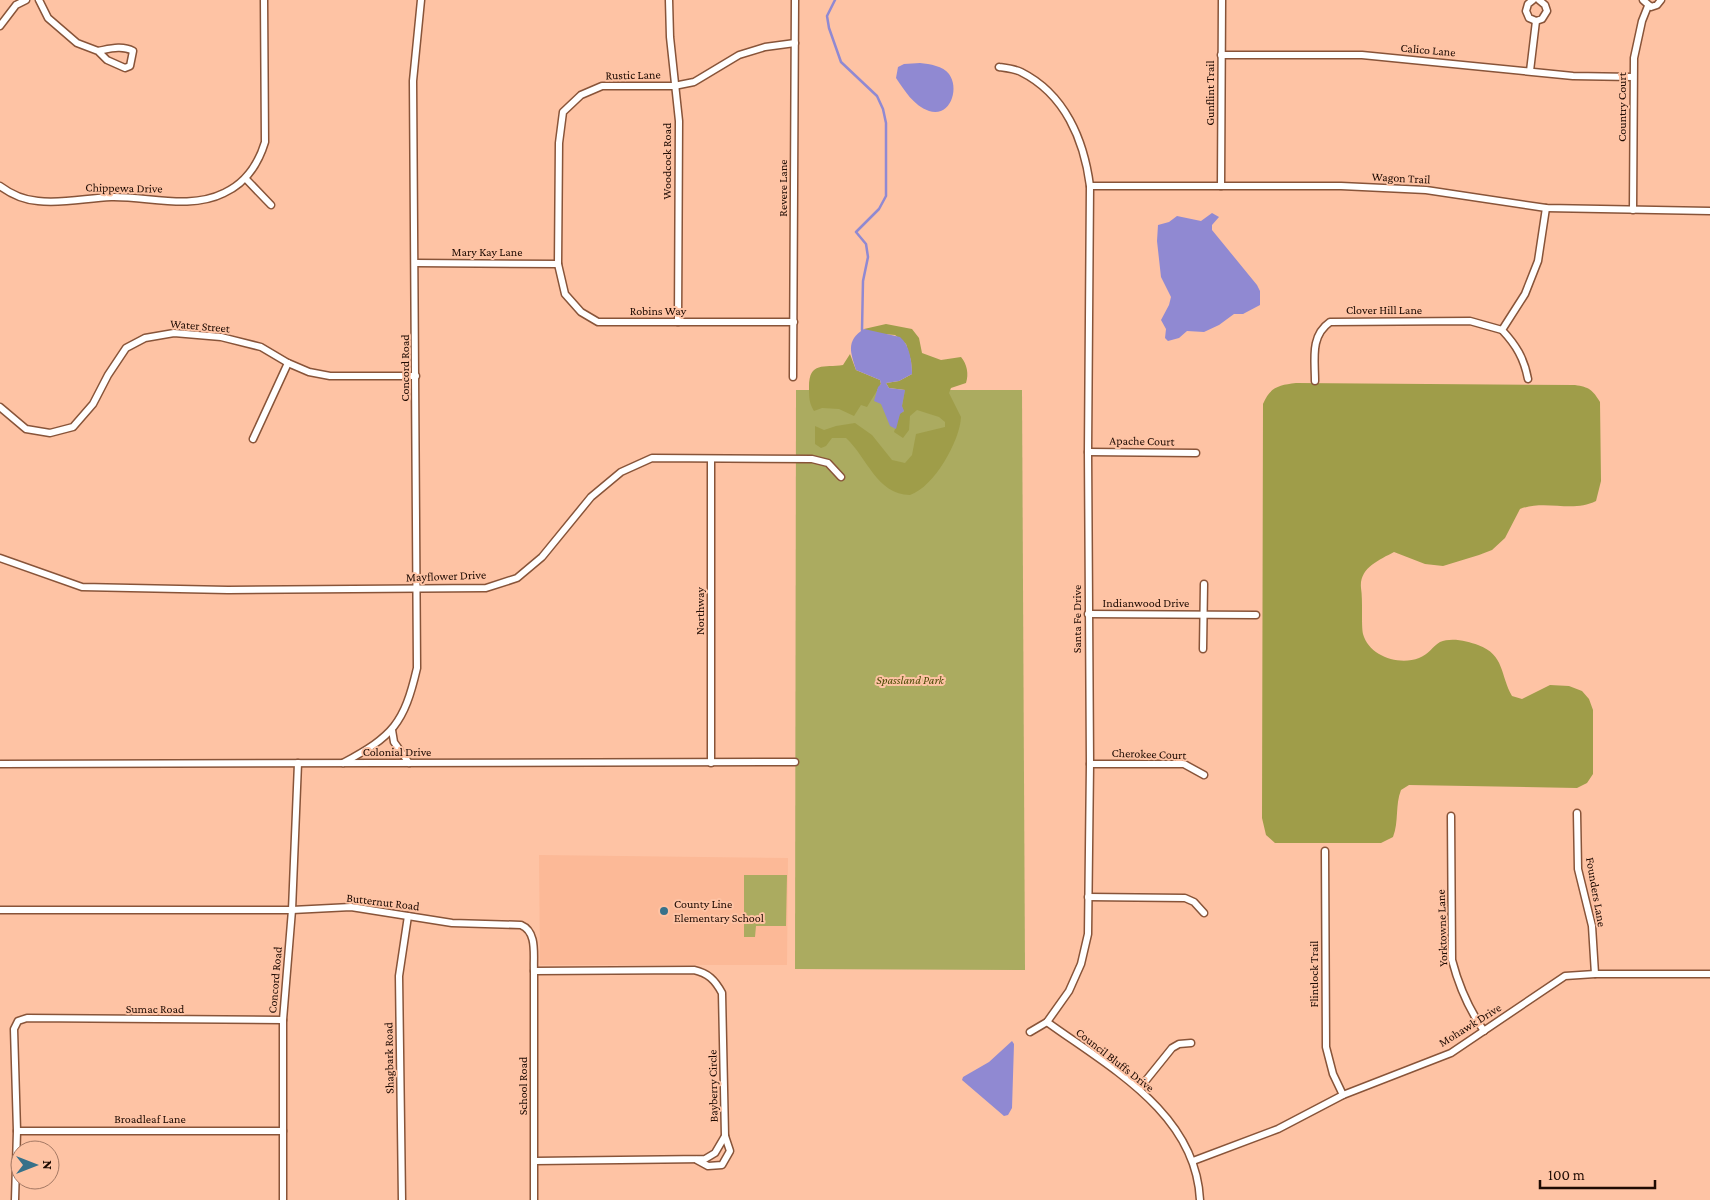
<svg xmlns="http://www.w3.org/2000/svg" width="1710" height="1200" font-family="'Crimson Pro',serif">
<rect width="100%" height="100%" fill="#fec3a4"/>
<polygon fill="#fcb997" points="539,855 788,858 787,965 540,965"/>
<g fill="#abab60">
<polygon points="796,390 1022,390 1025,970 795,969"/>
<polygon points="744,875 787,875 786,926 756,926 755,937 744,937"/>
</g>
<g fill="#9f9d49">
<path d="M886,324L912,329L919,338L922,353L941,360L961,357C967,364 969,374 966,383L951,388L949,393L961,417C960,441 934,487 910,495C877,495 867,457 846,438H832L826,446L821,448L815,444V426L824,430L836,426L855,423L872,435L892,460L905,463L912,455L916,434L945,427V422L939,417L917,410L910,416L909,430L903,438L894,432L900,413L904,412L902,406L905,390L889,388L886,383L899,381L912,374L911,361L906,344L895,335L871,333L864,329Z"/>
<path d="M850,354L856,370L880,380L881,384L867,407L861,405L854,416L839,409L822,408L814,411C809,403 809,397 809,387C809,361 824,368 843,365Z"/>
<path d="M1296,383L1575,385C1589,387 1593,390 1600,402L1601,481L1596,501C1572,513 1546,499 1520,509L1505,538L1492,550L1479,555L1443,566L1425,564L1394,552C1379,560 1359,568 1361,588C1363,601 1361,624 1363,634C1369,656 1399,666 1419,658C1428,655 1433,646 1440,642C1451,637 1468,641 1478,645C1505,655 1500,675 1512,696L1522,699L1550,685L1569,686L1582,691L1589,699L1593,710V774L1587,783L1577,788L1409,785L1401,790C1395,805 1399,822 1393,837L1381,843H1275L1266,835L1262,818L1263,404C1270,387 1279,385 1296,383Z"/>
</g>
<g fill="#9089d2">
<path d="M920,63C930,64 943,66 949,74C960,89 950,118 929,111C913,105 905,91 896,78L898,67L904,64Z"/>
<polygon points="1212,213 1219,217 1212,225 1212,230 1257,285 1260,291 1260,305 1243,314 1234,314 1219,325 1204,332 1187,331 1179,338 1168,341 1165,338 1166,329 1161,320 1169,305 1171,297 1161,277 1157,241 1158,225 1169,222 1177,216 1201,221"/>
<path d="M864,329L900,337C910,345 912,363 912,374L899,381L886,383L889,388L905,390L902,406L904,411L900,414L896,429L890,426L881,404L874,401L878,387L881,384L880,380L856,370C851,353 845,341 864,329Z"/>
<polygon points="1012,1041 1014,1044 1012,1108 1008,1115 1004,1116 962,1080 963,1077 989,1062"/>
</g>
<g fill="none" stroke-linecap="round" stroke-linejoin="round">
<polyline stroke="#9089d2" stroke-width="2.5" points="835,0 827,16 829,28 841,62 877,96 883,109 886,123 886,196 879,209 856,232 866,244 868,257 863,281 862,330"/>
<g stroke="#885439" stroke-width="9">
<g id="street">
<path d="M39,0L48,18L77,43L98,51L107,60L125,68L130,66L133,51C122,45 109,49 98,51"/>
<polyline points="669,0 670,37 679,121 678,322"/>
<polyline points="1533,0 1528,4 1526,11 1529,18 1536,21 1542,19 1547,11 1545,5 1539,0"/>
<polyline points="1643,0 1651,7 1657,5 1661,0"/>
<polyline points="0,26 16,5 26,0"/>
<polyline points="1221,55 1362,55 1573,76 1633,77"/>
<path d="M999,67C1006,68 1015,69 1021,72C1065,94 1084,140 1090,186L1088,452L1090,764L1088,934L1081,964L1069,991L1047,1022L1030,1032"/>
<polyline points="1530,71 1536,21"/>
<polyline points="246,179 271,205"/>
<path d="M0,186C12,195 24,200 38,201C62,204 87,198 111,197C147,196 190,210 224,193C246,183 258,165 265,142L264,0"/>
<polyline points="1090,186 1341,186 1426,190 1546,208 1710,211"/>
<polyline points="1221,186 1222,0"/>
<polyline points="1633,210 1634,58 1642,21 1648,6"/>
<polyline points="416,263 558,264"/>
<polyline points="794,322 598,322 581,312 565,294 558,264 559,143 563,112 581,95 602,86 674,86 694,82 739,55 765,47 795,43"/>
<polyline points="793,377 795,0"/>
<path d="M1528,379C1524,358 1516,345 1502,330L1525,294L1538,261L1546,208"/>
<path d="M1315,381C1315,359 1310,336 1330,322L1470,321L1502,330"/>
<polyline points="0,407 26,429 50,433 73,427 93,404 108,375 126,348 145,338 174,333 221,337 261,347 288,363 309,372 330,376 416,376"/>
<polyline points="253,439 288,363"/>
<polyline points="1088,452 1196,453"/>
<polyline points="711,459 711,763"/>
<polyline points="0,558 82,587 228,590 486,588 517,578 542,557 591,497 621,472 652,458 812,459 828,463 841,477"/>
<polyline points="1088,614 1256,615"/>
<polyline points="1203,649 1204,584"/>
<polyline points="392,730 394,742 409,763"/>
<path d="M343,763C393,736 404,724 417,668L413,81L421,0"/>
<polyline points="0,764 795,762"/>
<polyline points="1090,764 1184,764 1204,775"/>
<polyline points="1577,813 1578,869 1592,926 1595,974"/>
<path d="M1451,816L1452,960C1459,987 1468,1008 1484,1031"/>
<polyline points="1325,851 1326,1047 1333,1074 1343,1095"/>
<polyline points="1088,897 1185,898 1194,902 1204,913"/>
<path d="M0,910H292L351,907L452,923L521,925C538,932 533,956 534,971V1200"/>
<path d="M534,971L694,970C708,973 715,980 722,993L725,1136L715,1153L705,1159L535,1161"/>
<path d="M1047,1022C1109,1067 1196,1113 1200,1200"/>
<polyline points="1139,1089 1172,1048 1179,1044 1191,1043"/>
<polyline points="17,1131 283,1131"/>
<polyline points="697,1160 708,1166 722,1165 730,1151 725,1136"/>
<polyline points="1193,1161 1278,1129 1343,1095 1451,1053 1565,976 1595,974 1710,974"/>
<polyline points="15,1200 17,1131 14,1029 18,1021 27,1018 283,1020"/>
<polyline points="283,1200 283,1020 292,910 298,763"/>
<polyline points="402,1200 399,976 408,916"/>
</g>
</g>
<use href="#street" stroke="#fff" stroke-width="6"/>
</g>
<circle fill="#37718a" stroke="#fec3a4" stroke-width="2" cx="664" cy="911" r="5"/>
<g text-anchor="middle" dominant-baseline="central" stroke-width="4" stroke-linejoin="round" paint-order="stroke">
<g font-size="12" fill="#1f0b03" stroke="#fec3a4">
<text transform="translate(1428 50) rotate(5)">Calico Lane</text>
<text transform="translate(633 75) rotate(-1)">Rustic Lane</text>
<text transform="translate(1210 93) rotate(-90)">Gunflint Trail</text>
<text transform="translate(1622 107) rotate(-90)">Country Court</text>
<text transform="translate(667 161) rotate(-90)">Woodcock Road</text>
<text transform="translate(1401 178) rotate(3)">Wagon Trail</text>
<text transform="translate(124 188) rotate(1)">Chippewa Drive</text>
<text transform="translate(783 188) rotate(-90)">Revere Lane</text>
<text x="487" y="252">Mary Kay Lane</text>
<text x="1384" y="310">Clover Hill Lane</text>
<text x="658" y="311">Robins Way</text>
<text transform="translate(200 326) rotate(5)">Water Street</text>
<text transform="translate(405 368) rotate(-90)">Concord Road</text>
<text transform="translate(1142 441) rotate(1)">Apache Court</text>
<text transform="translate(446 576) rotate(-2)">Mayflower Drive</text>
<text x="1146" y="603">Indianwood Drive</text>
<text transform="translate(700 611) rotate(-90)">Northway</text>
<text transform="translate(1077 619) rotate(-90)">Santa Fe Drive</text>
<text x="397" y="752">Colonial Drive</text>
<text transform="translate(1149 754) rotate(2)">Cherokee Court</text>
<text transform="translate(1596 892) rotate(80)">Founders Lane</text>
<text transform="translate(383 902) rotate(7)">Butternut Road</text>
<text transform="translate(1442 928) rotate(-92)">Yorktowne Lane</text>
<text transform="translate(1314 974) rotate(-90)">Flintlock Trail</text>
<text transform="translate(275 980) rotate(-85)">Concord Road</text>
<text x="155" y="1009">Sumac Road</text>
<text transform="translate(1470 1025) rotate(-32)">Mohawk Drive</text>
<text transform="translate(389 1058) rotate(-91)">Shagbark Road</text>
<text transform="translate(1115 1060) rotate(38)">Council Bluffs Drive</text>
<text transform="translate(523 1086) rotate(-90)">School Road</text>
<text transform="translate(713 1086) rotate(-91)">Bayberry Circle</text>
<text x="150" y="1119">Broadleaf Lane</text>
</g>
<g font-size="12" font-style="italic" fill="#4d4b07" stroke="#fec3a4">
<text x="910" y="680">Spassland Park</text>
</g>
<g font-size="12" fill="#1f0b03" stroke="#fec3a4" text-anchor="start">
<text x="674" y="904">County Line<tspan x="674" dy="14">Elementary School</tspan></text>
</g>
</g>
<g transform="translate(35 1165) rotate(90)"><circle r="24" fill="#fec3a4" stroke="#a57964"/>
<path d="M0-4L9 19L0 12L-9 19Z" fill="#37718a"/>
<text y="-8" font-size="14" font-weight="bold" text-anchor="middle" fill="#1f0b03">N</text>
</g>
<path d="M1540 1180v8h115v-8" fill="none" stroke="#1f0b03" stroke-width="2.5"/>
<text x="1548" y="1180" font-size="15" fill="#1f0b03" stroke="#fec3a4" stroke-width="4" paint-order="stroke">100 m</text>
</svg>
